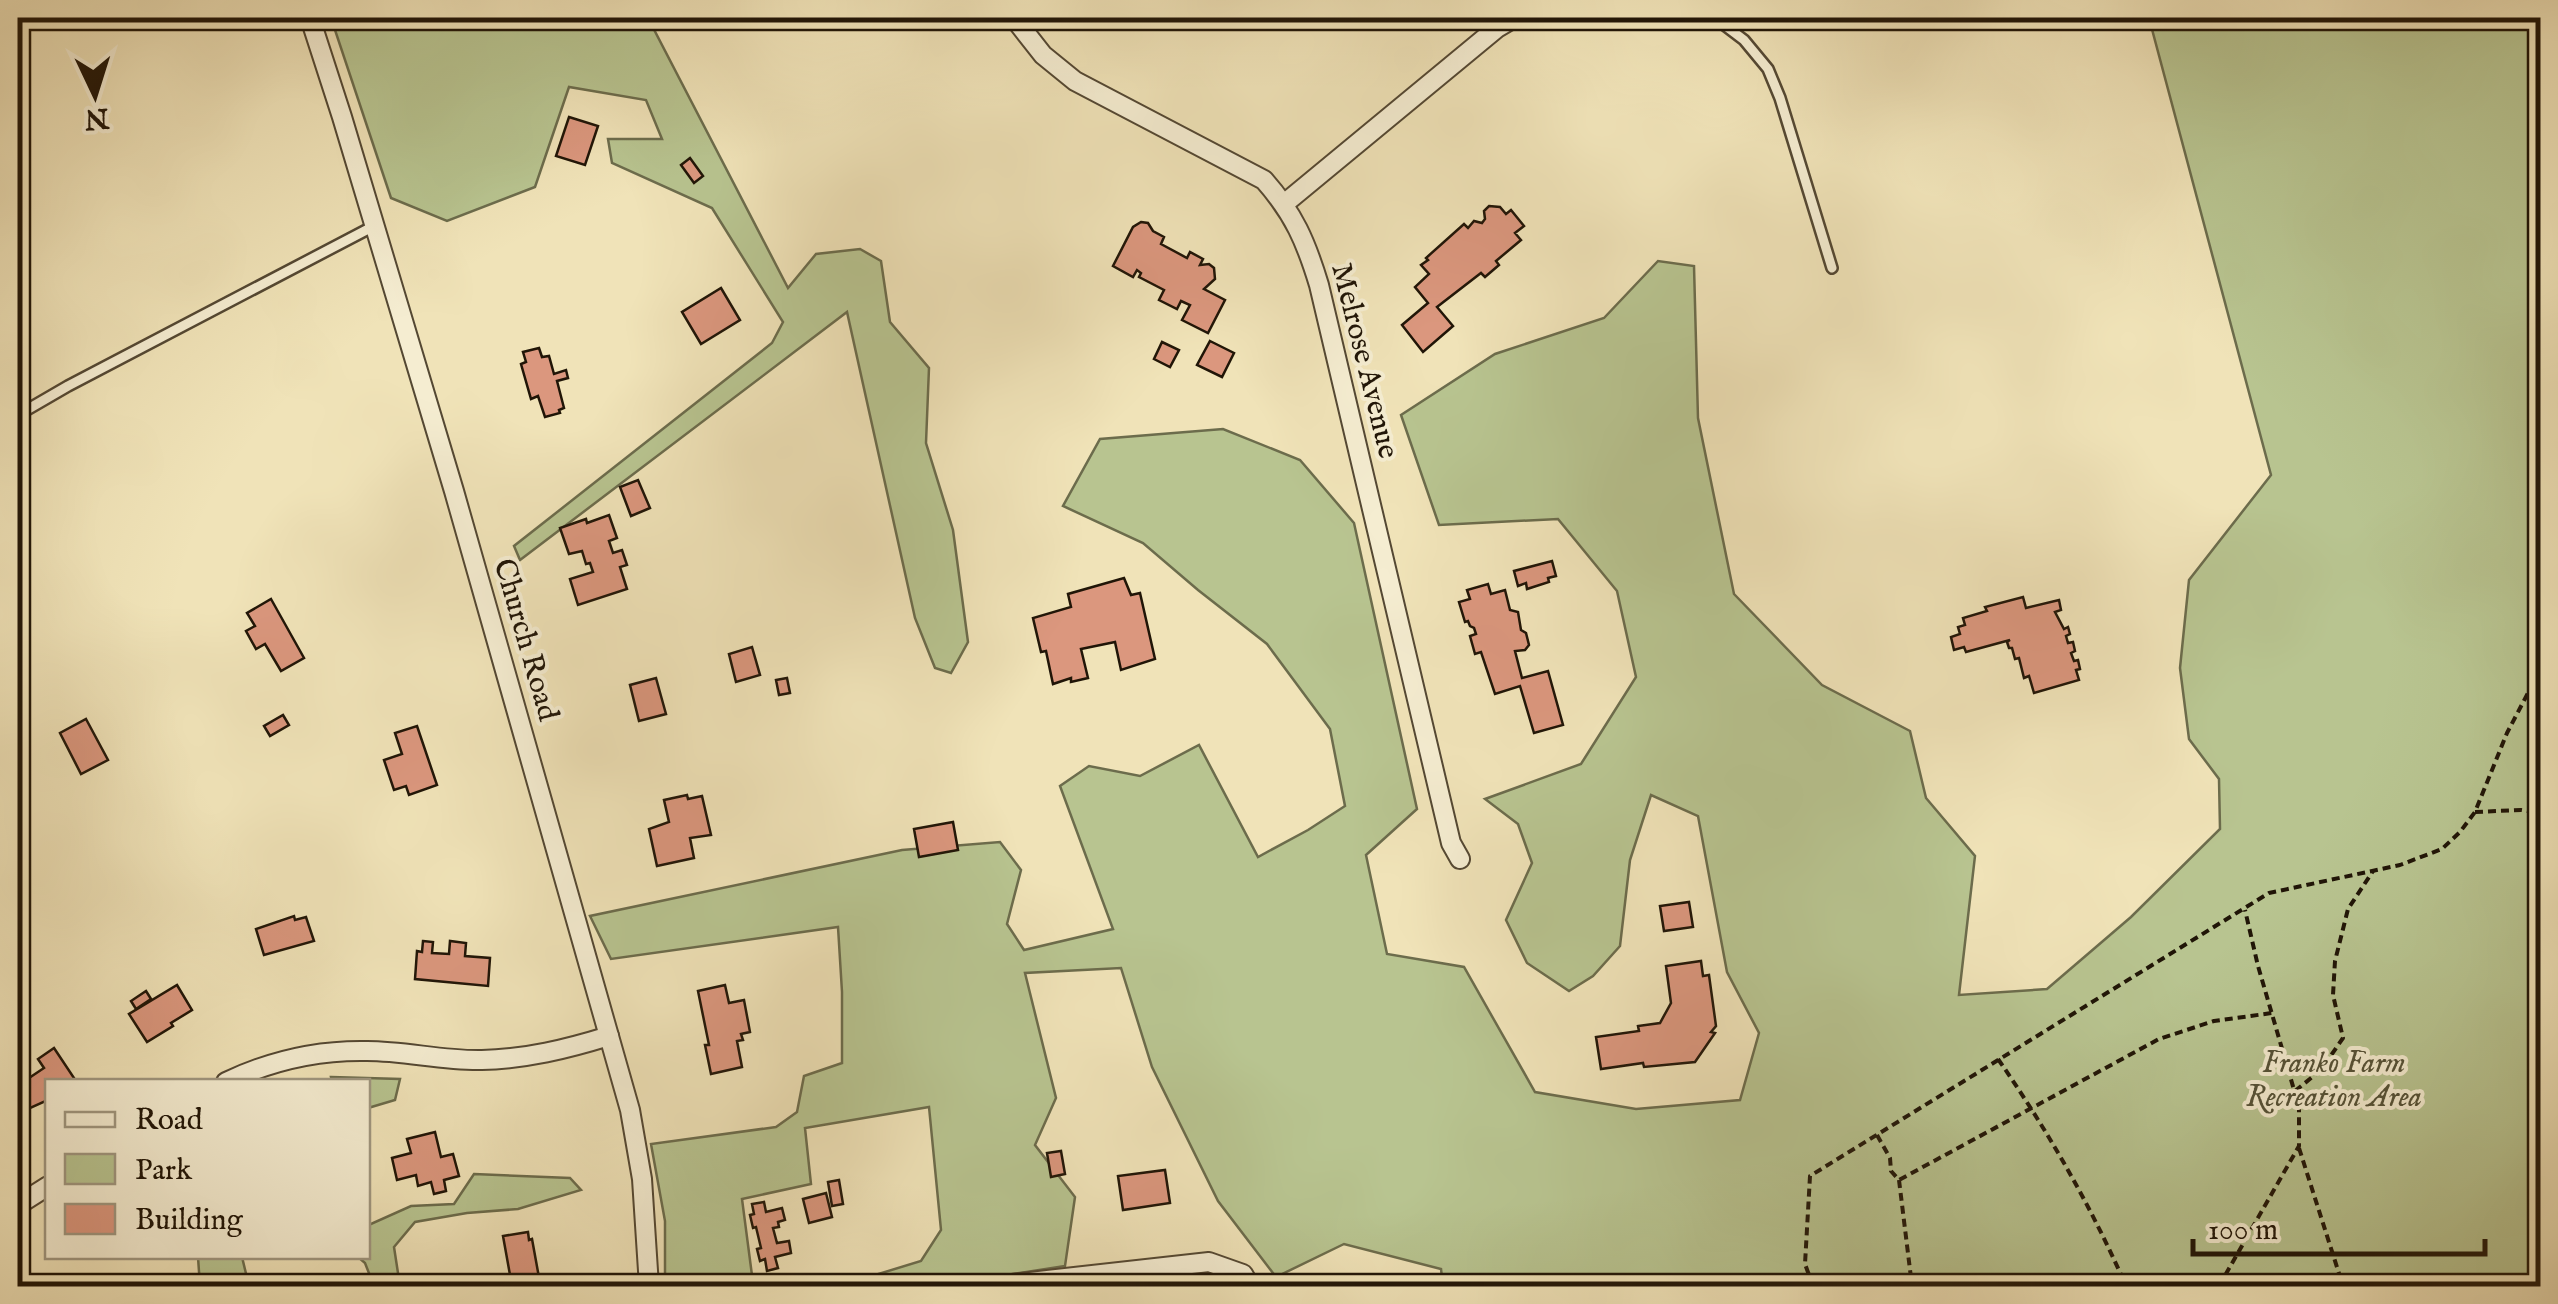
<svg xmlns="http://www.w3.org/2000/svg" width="2558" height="1304" font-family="'IM FELL English',serif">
<rect width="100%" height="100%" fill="#f0e3b8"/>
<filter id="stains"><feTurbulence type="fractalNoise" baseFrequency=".002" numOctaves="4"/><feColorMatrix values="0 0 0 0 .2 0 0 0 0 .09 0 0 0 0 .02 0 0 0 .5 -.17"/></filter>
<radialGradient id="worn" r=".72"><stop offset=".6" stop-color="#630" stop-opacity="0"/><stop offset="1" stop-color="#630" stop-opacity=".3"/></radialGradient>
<g fill="#b8c490" stroke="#6c6c4c" stroke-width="2.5">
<polygon points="331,18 648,18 788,288 816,254 860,249 881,261 890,322 929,368 926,443 953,530 968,642 951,673 935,668 915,618 847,312 520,560 514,546 772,343 783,322 712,208 612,163 608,139 662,139 646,100 569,87 535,187 447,221 391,198"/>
<polygon points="2149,18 2540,18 2540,1286 1443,1286 1441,1269 1344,1244 1276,1277 1218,1201 1152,1067 1121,968 1025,973 1056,1098 1035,1145 1075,1197 1065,1266 936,1286 839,1286 921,1261 941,1230 929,1107 805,1128 811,1184 742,1199 753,1283 734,1286 665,1286 665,1221 651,1144 776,1127 797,1112 804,1076 842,1063 842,992 838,927 611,959 590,916 902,850 1000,842 1021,870 1007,924 1024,950 1113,929 1060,786 1089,766 1140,776 1199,745 1258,857 1308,830 1345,806 1330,729 1267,644 1198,590 1143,543 1063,506 1100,439 1223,429 1300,460 1354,523 1417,809 1366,855 1387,954 1464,967 1535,1092 1636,1109 1740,1100 1759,1033 1727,972 1698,816 1651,795 1630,860 1620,946 1593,976 1569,991 1527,963 1506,920 1532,863 1518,824 1485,799 1581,764 1636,677 1617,591 1558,519 1439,525 1401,415 1495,354 1604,318 1658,261 1694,266 1698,418 1734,594 1822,685 1910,731 1926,798 1975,856 1959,995 2047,989 2131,917 2220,829 2219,779 2189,739 2180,668 2189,580 2271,475"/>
<polygon points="331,1077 400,1079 395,1100 368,1108 368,1082 332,1081"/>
<polygon points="474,1174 570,1178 581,1190 518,1209 467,1213 415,1222 394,1247 400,1286 374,1286 365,1263 358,1257 368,1256 368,1224 371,1224 411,1206 454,1204"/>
<polygon points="198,1257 242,1257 249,1286 200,1286"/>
</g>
<g fill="#db977e" stroke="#201507" stroke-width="2.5">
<polygon points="18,18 47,18 48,21 18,32"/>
<polygon points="806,18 848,18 849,19 828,28 824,20 810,25"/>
<polygon points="569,117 598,126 585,165 556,156"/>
<polygon points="690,158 703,176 694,183 681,165"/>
<polygon points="1489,206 1500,207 1506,214 1511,210 1524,226 1515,233 1521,240 1496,261 1499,265 1485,277 1481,273 1437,307 1453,326 1423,352 1402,325 1428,303 1415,287 1429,274 1421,265 1428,260 1426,258 1464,224 1468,228 1474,221 1482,223 1485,219 1484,211"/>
<polygon points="1141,222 1148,223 1153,231 1164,237 1161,244 1187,258 1190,252 1203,259 1200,265 1209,264 1214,268 1215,279 1204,289 1225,300 1208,333 1182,320 1190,305 1181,301 1177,309 1159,300 1164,290 1139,277 1141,273 1137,270 1133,277 1113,266 1133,227"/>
<polygon points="721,288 740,320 701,344 682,312"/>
<polygon points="1210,341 1234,353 1222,377 1197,365"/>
<polygon points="1162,342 1179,350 1170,367 1154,359"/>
<polygon points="539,348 542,357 549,356 554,374 566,370 568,378 557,381 564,408 559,410 560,413 545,417 538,396 531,399 521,364 526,362 523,352"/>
<polygon points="638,480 650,508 631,516 620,487"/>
<polygon points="609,515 617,538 609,541 613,553 622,550 627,565 620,567 627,589 578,605 570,579 593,572 590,563 586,564 582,551 569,554 560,528 586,519 587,523"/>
<polygon points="1552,561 1556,576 1548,578 1549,582 1527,589 1526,583 1518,586 1514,571"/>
<polygon points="1124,578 1131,595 1140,593 1155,659 1121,670 1115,642 1081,649 1088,678 1071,682 1071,678 1053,684 1046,651 1041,652 1033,618 1071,607 1068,594"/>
<polygon points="1488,584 1491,594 1505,590 1510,610 1518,612 1521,630 1526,633 1529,645 1525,650 1515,651 1522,678 1548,671 1563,725 1534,733 1520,686 1495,694 1481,652 1475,654 1470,636 1476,634 1474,628 1470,626 1468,621 1465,622 1459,602 1470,599 1467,590"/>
<polygon points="2023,597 2026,608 2059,600 2061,610 2055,612 2064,629 2068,627 2070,634 2066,636 2068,643 2073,642 2075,651 2071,653 2074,661 2078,660 2080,669 2076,670 2079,680 2034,693 2029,676 2024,678 2019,658 2015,659 2012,648 2009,648 2007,642 2010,640 1966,652 1964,647 1954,650 1951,637 1960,634 1958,627 1965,625 1963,618 1987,611 1985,607"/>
<polygon points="271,599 304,658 281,671 265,644 256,649 246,631 255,626 247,613"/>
<polygon points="752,647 760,675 736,682 729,654"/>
<polygon points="656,678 666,714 639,721 630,685"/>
<polygon points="787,678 790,693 779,695 776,680"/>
<polygon points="283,715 289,725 270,736 264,726"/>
<polygon points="86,719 108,760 81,774 60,733"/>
<polygon points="417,726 437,785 409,795 406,786 394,790 384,760 402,754 395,733"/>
<polygon points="687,795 688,799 702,796 711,835 690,838 694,858 657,866 649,829 669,822 664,800"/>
<polygon points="953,822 958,850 919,857 914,829"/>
<polygon points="1689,902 1693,927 1664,931 1660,906"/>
<polygon points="294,916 295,920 306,917 314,941 264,955 256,929"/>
<polygon points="423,941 433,942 432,953 449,954 450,941 466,943 465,956 490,958 488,986 415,979 417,951 422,952"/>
<polygon points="1701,961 1703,976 1709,975 1716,1026 1711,1032 1715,1033 1695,1062 1644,1067 1643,1063 1601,1069 1596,1037 1639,1031 1638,1026 1660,1023 1671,1003 1666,966"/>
<polygon points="177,985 192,1010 171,1023 173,1026 147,1042 129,1014"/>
<polygon points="725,985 729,1003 744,1000 750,1032 741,1034 743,1040 737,1041 742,1067 711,1074 705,1045 709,1045 698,991"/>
<polygon points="146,991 151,999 136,1009 131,1001"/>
<polygon points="54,1048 76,1081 48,1082 48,1100 28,1109 18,1093 18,1082 22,1079 23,1082 44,1068 38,1059"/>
<polygon points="435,1132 441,1157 453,1154 459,1176 444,1180 446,1191 434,1194 431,1182 418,1186 416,1175 397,1180 392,1158 411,1153 407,1139"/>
<polygon points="1061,1151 1065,1174 1051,1177 1047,1153"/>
<polygon points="1165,1170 1170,1203 1123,1210 1118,1176"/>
<polygon points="839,1180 843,1204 832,1206 828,1182"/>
<polygon points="826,1193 832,1217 809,1223 803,1199"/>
<polygon points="764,1202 766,1212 782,1208 785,1220 778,1222 779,1227 773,1228 777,1243 789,1241 791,1253 775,1257 778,1268 767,1271 765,1259 760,1261 757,1249 761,1248 756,1227 753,1228 750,1215 754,1214 752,1204"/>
<polygon points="528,1232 529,1240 532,1239 540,1283 512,1286 503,1236"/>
<polygon points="1364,1278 1402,1284 1402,1286 1362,1286"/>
</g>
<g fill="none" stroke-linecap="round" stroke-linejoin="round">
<g stroke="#544833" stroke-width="14">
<g id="lane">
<polyline points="1715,18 1744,40 1768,69 1780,98 1832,268"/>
<polyline points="18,415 68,386 374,226"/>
</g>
</g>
<g stroke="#544833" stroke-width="22">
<g id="street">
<polyline points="310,18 342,117 454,491 630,1110 642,1179 649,1286"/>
<path d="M1014,18L1043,55L1075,81L1264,180C1294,214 1306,242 1319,285L1451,843L1460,859"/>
<polyline points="1284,204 1497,28 1514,18"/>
<path d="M226,1082C270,1061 319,1050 367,1051C406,1051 443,1061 482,1060C526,1059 567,1049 609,1036"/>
<polyline points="18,1205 48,1186"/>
<polyline points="993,1286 1209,1262 1243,1274 1250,1286"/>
</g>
</g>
<g stroke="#201507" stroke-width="4" stroke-dasharray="8 5" stroke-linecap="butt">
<polyline points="2475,812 2521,810 2540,813"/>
<path d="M1998,1059C2048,1131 2091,1206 2126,1286"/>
<polyline points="2295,1091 2321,1070 2343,1038 2333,995 2335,961 2348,909 2373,871"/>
<polyline points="1877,1135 1890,1158 1891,1171 1899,1180 2159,1039 2214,1021 2272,1013"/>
<polyline points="2299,1148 2343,1286"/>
<polyline points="1899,1180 1912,1286"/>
<polyline points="1813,1286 1805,1264 1810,1176 2269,893 2400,865 2442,849 2460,832 2475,812 2507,733 2540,670"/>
<polyline points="2219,1286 2299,1146 2299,1107 2258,966 2245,910"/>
</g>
<use href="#lane" stroke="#f5edd1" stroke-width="9"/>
<use href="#street" stroke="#f5edd1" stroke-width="18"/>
</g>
<g text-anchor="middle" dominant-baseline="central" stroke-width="8" stroke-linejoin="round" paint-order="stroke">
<g font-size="30" fill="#201507" stroke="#f5edd1">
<text transform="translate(1364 361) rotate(76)">Melrose Avenue</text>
<text transform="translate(525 640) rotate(74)">Church Road</text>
</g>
<g font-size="30" font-style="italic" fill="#555237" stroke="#f5edd1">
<text x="2334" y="1064">Franko Farm<tspan x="2334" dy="34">Recreation Area</tspan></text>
</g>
</g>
<rect width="2558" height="1304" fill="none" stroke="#f0e3b8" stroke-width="60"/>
<rect x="20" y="20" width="2518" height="1264" fill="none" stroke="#201507" stroke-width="5"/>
<rect x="30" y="30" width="2498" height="1244" fill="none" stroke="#201507" stroke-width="2.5"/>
<rect x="45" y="1079" width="325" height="180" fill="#f5edd1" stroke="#a09780" stroke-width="2.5"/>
<rect x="65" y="1112" width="50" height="15" fill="#f5edd1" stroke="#a09780" stroke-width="2.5"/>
<text x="135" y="1129" font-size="30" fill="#201507">Road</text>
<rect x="65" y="1154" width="50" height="30" fill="#b8c490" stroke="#a09780" stroke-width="2.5"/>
<text x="135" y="1179" font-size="30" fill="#201507">Park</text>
<rect x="65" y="1204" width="50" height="30" fill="#db977e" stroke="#a09780" stroke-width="2.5"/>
<text x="135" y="1229" font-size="30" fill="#201507">Building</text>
<g transform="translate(95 95) rotate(176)" stroke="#f5edd1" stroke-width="8" paint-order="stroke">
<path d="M0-8L18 38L0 25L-18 38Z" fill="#201507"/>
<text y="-15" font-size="28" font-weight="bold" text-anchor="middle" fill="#201507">N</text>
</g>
<path d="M2193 1239v15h292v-15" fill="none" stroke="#201507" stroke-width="5"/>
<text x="2208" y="1239" font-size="30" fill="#201507" stroke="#f5edd1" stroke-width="8" paint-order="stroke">100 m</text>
<rect width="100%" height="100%" filter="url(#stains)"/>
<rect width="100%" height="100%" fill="url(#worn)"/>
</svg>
